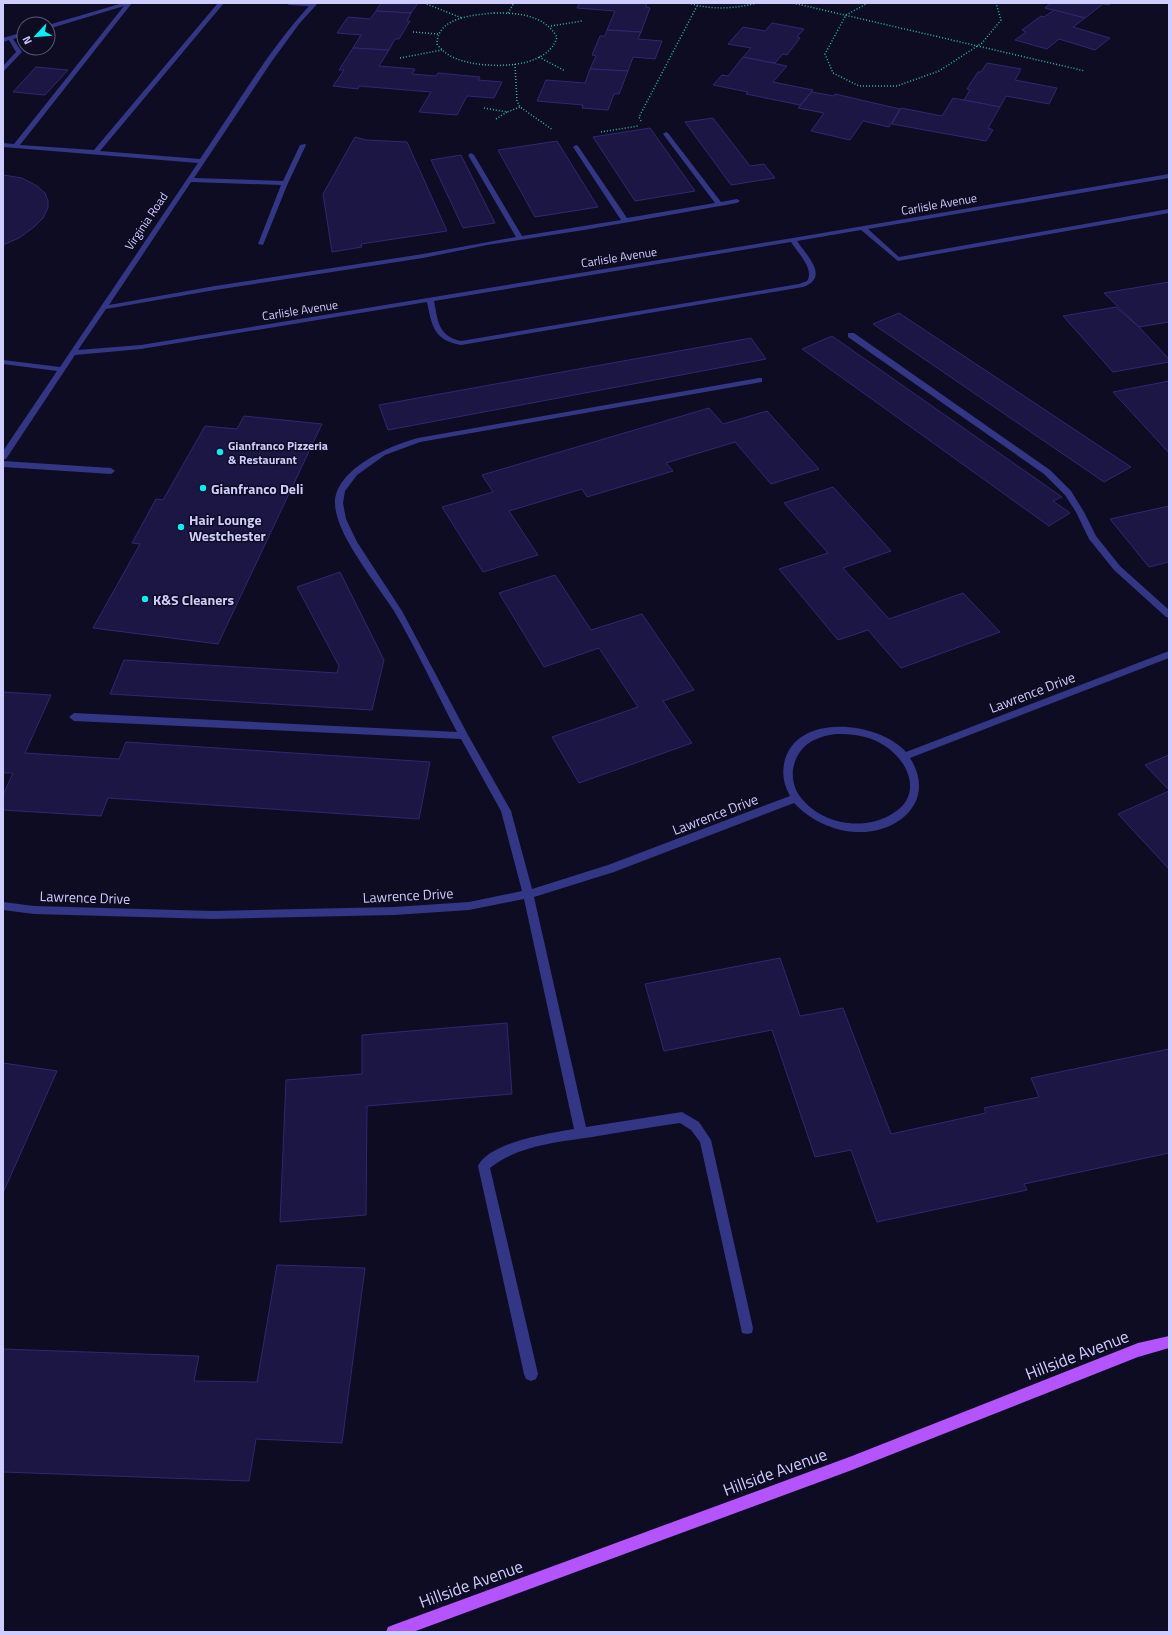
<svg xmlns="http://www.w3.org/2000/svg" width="1172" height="1635" font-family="'Titillium Web',sans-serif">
<rect width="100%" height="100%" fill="#0e0c22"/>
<g fill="#1c1645" stroke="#302772">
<polygon points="381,3 418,3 411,13 376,11"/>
<polygon points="579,3 647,3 646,7 650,8 641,32 607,30 615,11 577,8"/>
<polygon points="1051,3 1111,3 1109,5 1103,4 1085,18 1045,8"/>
<polygon points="1054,10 1085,18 1073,27 1110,38 1095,50 1059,39 1047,49 1015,40 1026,32 1022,30 1041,16 1044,17"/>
<polygon points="376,11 411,13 407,21 410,21 399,39 395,39 389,50 353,48 361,35 337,33 348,17 370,19"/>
<polygon points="772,23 804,29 797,37 800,38 787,55 783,54 775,63 743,57 751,48 728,44 743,27 765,31"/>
<polygon points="607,30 641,32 638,39 662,41 655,59 633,57 628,71 590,69 596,56 592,55 600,36 605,36"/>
<polygon points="353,48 389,50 379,66 415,69 412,74 436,76 438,73 480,77 478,80 502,82 494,98 467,96 457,115 419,112 431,92 359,86 358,89 333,86 344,70 339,70"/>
<polygon points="743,57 787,66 773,82 813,90 800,105 746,94 748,92 713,85 722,75 728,76"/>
<polygon points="987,63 1021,69 1015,80 1057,88 1049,104 1006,96 1000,107 964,100 970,90 967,89 974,78 978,72 981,72"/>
<polygon points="36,67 68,70 45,95 13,92"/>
<polygon points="590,69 628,71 619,94 614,94 608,110 582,108 583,105 537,101 546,80 585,83"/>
<polygon points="812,92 834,96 835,94 900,109 889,127 863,121 850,140 811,131 824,113 798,108"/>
<polygon points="953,98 1000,107 988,128 993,130 986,141 892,124 901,108 942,116"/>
<polygon points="713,118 750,166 764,164 775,178 731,185 685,122"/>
<polygon points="650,128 695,191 635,201 593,137"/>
<polygon points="355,137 366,140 407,142 447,231 361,244 362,247 332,252 323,194"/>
<polygon points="557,141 598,207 535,217 498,150"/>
<polygon points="461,155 495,223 463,228 431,160"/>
<polygon points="3,175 22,178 37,186 45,193 48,201 48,208 43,218 34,227 19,238 3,245"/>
<polygon points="1169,282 1169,322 1139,327 1104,293"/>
<polygon points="1116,307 1139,327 1169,359 1169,362 1113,372 1063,316"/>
<polygon points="899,313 1131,467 1104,482 873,324"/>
<polygon points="832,336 1062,497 1053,501 1070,513 1049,526 802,349"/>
<polygon points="751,338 766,359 388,430 379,405"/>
<polygon points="1169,381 1169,453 1113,392"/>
<polygon points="709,408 723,424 767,411 819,469 771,484 735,442 666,463 673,471 587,497 582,489 509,511 538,555 483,572 442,507 493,492 482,475"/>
<polygon points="244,416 322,424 218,644 93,628 140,544 132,543 156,499 163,500 205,426 237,429"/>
<polygon points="833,487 891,551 843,568 889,619 963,593 1000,632 901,668 868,630 838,640 779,569 828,553 784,503"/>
<polygon points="1169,506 1169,562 1149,567 1110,519"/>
<polygon points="340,572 384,660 372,710 110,694 124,660 337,673 339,666 297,587"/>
<polygon points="555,575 591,630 642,614 694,690 663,701 692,743 579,783 552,737 638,707 599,648 544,667 499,593"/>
<polygon points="3,692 51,695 25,753 119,759 126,742 430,762 419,819 108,798 101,816 3,810 3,795 13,773 3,773"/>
<polygon points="1169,755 1169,790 1145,765"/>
<polygon points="1169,791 1169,869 1118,814"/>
<polygon points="780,958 800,1016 843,1008 891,1134 986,1113 984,1108 1039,1097 1031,1078 1169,1049 1169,1153 1024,1184 1027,1190 877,1222 851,1150 815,1157 772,1030 664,1051 645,984"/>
<polygon points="507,1023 512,1094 367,1106 366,1215 280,1222 286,1080 362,1074 362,1035"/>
<polygon points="3,1063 57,1071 3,1193"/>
<polygon points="277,1265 365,1268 342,1443 256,1439 249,1481 3,1472 3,1349 199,1356 194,1381 257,1382"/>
</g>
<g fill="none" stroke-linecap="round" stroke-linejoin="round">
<g stroke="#25bba7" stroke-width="1.5" stroke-dasharray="1 2" stroke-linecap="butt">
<polyline points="424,3 462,18"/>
<path d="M688,3C711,10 733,9 757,3"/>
<polyline points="793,3 1085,71"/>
<polyline points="868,3 846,15 825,54 833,73 859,86 897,86 939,71 982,43 1001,20 996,3"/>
<path d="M494,13C518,13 543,14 557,37C548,71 483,69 457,59C449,56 442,51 437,44C437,17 474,15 494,13Z"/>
<polyline points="508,13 514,3"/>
<polyline points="551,26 582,21"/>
<polyline points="413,32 438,34"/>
<polyline points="539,57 565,71"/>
<polyline points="400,58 442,50"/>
<polyline points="515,64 517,101 520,107 553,130"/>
<polyline points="484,108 507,112 520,107"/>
<polyline points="496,119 507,112"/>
<polyline points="641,121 639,117 697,6"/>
<polyline points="601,132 638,126"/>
</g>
<g fill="#333685" fill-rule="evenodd">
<path d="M123,3H132L20,145L94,150L218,3H224L100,151L200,159C235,108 267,52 309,6L289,5L286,3H318L299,24L272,61L194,178L283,181L300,145L305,144L306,145L288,183L263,245L258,244L281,185L191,182L109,305L215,286L423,254L516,237L468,155L471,153L474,155L522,236L621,220L573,147L576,145L578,146L627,218L715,203L663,134L666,132L668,133L721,202L737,199L740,201L737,203L584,230L487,245L423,258L215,290L106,309L78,350L141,345L793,238L1169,174V178L868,229L899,257L1169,209V213L898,261L861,230L797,241C807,256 830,277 803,287L461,345C434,340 432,327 427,302L141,349L75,355L6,459H3V451L57,371L3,364V360L60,367L198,163L3,147V143L14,144L124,6L48,29V25ZM791,242C797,252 815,269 807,281L799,284L461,341C438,336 438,321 434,301Z"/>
<polygon points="24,32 24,36 13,39 22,52 3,72 3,66 16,52 9,40 3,42 3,38"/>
<polygon points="848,333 854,333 1050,470 1071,491 1084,512 1096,536 1120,566 1169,610 1169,618 1166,617 1114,570 1089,539 1076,512 1065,495 1044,474 848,337"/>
<path d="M759,378H762V382L420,442L385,455L357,475L345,491L343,503L346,519L357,542L402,611L468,735L511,811L532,889L608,865L790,796C784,785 782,776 784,764C794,712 878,721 906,752L1169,651V658L910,758C937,800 899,834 856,832C833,831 810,820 794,803L614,872L534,897L586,1127L682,1112L699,1122L711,1140L753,1328L752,1333L747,1334L742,1333L741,1328L700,1142L691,1130L680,1123C653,1127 626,1131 598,1136C562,1142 520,1144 490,1168L538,1374L536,1379L531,1381L526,1379L524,1374L478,1166C489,1142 551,1133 574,1129L524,899L469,910L394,915L213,919L34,914L3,910V902L34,906L213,911L394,907L469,902L522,891L501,811L461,739L74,721L69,717L74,713L457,732C436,692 417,650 394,611C377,584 335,534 335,503C335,469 391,445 418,438ZM836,734C851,734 866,735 880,743C908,758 925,795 892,814C863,832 819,824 799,795C794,788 792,778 793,769C798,745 814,737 836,734Z"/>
<polygon points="3,461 111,468 115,471 111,474 3,467"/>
</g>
<polygon fill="#b354ff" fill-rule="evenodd" points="1169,1336 1169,1348 1138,1357 852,1470 413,1632 386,1632 388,1627 393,1625 852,1456 1138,1343"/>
</g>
<g fill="#00f1f8" stroke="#0e0c22" stroke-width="1.5">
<circle cx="220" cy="452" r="4"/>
<circle cx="203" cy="488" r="4"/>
<circle cx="181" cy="527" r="4"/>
<circle cx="145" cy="599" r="4"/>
</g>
<g text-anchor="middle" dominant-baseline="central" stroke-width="3" stroke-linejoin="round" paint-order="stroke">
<g font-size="12" fill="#cfcdff" stroke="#0e0c22">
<text transform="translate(939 204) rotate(-10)">Carlisle Avenue</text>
<text transform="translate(146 221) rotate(-56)">Virginia Road</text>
<text transform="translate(619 257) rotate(-9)">Carlisle Avenue</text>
<text transform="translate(300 310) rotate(-9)">Carlisle Avenue</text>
</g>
<g font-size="12" font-weight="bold" fill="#cfcdff" stroke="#0e0c22" text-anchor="start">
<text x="228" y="445">Gianfranco Pizzeria<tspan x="228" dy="14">&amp; Restaurant</tspan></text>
</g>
<g font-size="14" font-weight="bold" fill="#cfcdff" stroke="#0e0c22" text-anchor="start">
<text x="211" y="488">Gianfranco Deli</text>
<text x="189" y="519">Hair Lounge<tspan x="189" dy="16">Westchester</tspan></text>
<text x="153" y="599">K&amp;S Cleaners</text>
</g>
<g font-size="14" fill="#cfcdff" stroke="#0e0c22">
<text transform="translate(1032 692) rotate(-21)">Lawrence Drive</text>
<text transform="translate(715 814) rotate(-21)">Lawrence Drive</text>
<text transform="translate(408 895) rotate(-3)">Lawrence Drive</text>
<text transform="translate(85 897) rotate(2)">Lawrence Drive</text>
</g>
<g font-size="17" fill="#cfcdff" stroke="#0e0c22">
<text transform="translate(1077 1355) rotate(-21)">Hillside Avenue</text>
<text transform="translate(775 1472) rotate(-20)">Hillside Avenue</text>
<text transform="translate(471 1584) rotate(-20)">Hillside Avenue</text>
</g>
</g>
<rect width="1172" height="1635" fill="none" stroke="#cfcdff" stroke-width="8"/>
<g transform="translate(36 36) rotate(244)"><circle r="19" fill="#0e0c22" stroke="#5b597a"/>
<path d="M0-3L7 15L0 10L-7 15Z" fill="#00f1f8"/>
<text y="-6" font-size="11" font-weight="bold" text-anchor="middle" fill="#cfcdff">N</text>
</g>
</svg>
